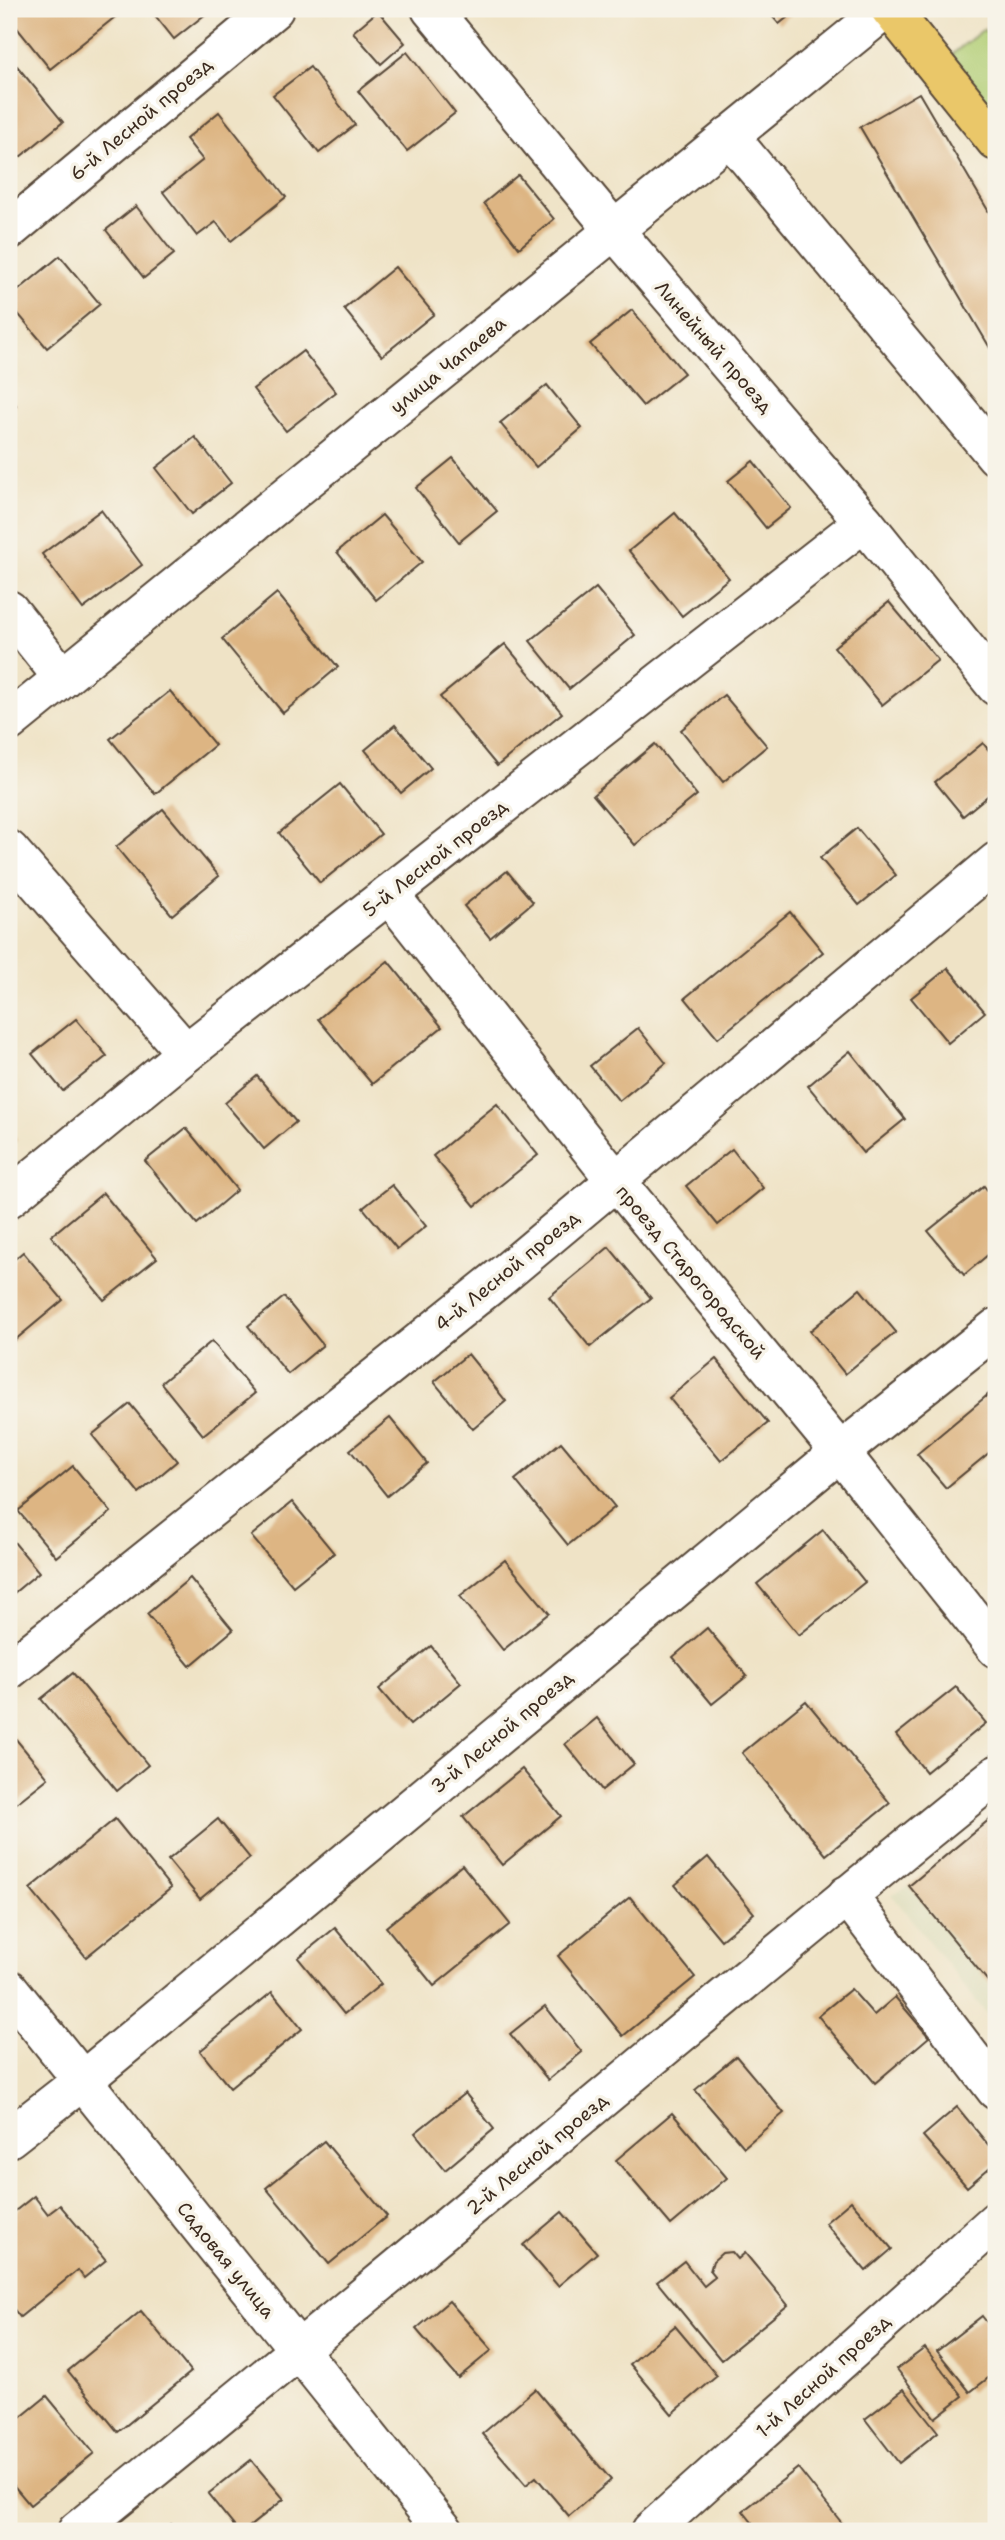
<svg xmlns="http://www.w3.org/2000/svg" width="1005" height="2540" font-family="'Shantell Sans',sans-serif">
<rect width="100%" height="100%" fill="#f7f3e8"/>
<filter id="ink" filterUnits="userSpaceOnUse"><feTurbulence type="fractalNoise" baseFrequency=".0143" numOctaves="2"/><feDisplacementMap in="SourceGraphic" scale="14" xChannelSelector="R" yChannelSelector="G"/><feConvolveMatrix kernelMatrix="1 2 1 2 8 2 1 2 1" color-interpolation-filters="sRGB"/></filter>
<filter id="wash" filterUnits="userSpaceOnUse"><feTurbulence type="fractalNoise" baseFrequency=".00686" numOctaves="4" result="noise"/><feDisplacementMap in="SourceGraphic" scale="28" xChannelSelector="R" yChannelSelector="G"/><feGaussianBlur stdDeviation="1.57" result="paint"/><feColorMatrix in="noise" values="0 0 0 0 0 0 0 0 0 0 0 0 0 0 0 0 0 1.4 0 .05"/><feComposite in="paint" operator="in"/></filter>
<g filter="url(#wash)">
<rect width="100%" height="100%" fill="#efe3c6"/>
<polygon fill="#deddbb" points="996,1814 996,2026 892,1895 909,1886"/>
<polygon fill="#b1ce75" stroke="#767c4a" stroke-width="2" points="984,29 996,45 996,114 950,56"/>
<g id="blocks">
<g fill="#ddb583">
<polygon points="12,9 125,9 50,69 9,18 9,11"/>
<polygon points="150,9 212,9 174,39"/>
<polygon points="766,9 798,9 779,24"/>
<polygon points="378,11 405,43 381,64 353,32"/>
<polygon points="407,52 455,113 407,151 358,91"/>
<polygon points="17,66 63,122 20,157 9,142 9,72"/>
<polygon points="310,67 355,125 319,153 273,95"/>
<polygon points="919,93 996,224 996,358 860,127"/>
<polygon points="219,112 286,197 231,241 216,222 197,236 163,192 203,160 186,139"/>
<polygon points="518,175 554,219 519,248 484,203"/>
<polygon points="136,206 174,254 144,278 106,230"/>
<polygon points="60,256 100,304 47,348 9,303 9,298"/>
<polygon points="395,267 434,314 382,356 344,309"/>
<polygon points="632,310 684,373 643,406 590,344"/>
<polygon points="303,351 336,392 286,431 253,389"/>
<polygon points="547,385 582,428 536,467 500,423"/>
<polygon points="9,396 16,405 9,411"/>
<polygon points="195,437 231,483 192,514 156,468"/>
<polygon points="453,458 497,511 459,542 416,488"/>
<polygon points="753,461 791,508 766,528 728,481"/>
<polygon points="101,510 142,565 83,609 42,554"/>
<polygon points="675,513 729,578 682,616 629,551"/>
<polygon points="382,515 422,562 376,600 337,552"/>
<polygon points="596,588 635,635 569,689 530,641"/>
<polygon points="277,593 338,667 283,713 222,639"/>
<polygon points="889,602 938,660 882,705 834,647"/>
<polygon points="505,644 562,713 497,766 440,697"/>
<polygon points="170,691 215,745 155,794 110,739"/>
<polygon points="724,695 767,746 723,782 681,730"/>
<polygon points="395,725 431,768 401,793 365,750"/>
<polygon points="983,743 996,759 996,789 963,816 935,782"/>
<polygon points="655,744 697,795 635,845 593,795"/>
<polygon points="340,784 381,834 320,883 279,833"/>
<polygon points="163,809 219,876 172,915 116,847"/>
<polygon points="857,828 896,875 859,905 820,858"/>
<polygon points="507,871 533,902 490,938 464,906"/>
<polygon points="790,912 823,952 718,1038 685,998"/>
<polygon points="388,961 442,1027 372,1084 318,1019"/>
<polygon points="948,968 985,1012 948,1043 911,998"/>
<polygon points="76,1019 107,1056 63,1091 32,1054"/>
<polygon points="638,1028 666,1063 619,1101 590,1066"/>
<polygon points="850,1051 905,1119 863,1153 808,1086"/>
<polygon points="257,1076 296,1122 264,1149 225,1103"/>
<polygon points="497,1104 538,1155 475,1206 433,1156"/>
<polygon points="186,1128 237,1190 197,1224 145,1161"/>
<polygon points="9,1130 17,1140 9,1147"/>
<polygon points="732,1149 763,1188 718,1225 686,1186"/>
<polygon points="392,1185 426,1226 397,1249 363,1208"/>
<polygon points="984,1186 996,1201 996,1248 964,1275 928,1231"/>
<polygon points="103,1193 157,1258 104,1300 51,1236"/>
<polygon points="609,1247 651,1298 590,1347 549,1297"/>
<polygon points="23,1252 63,1300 9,1345 9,1264"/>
<polygon points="860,1289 896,1332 845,1374 810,1331"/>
<polygon points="284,1297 323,1345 288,1374 248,1326"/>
<polygon points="212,1341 255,1393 203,1435 161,1383"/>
<polygon points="468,1354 506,1401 473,1429 434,1382"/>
<polygon points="716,1359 768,1423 721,1461 669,1398"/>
<polygon points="996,1388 996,1447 946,1488 917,1454"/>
<polygon points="130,1404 177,1461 139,1493 92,1435"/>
<polygon points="390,1418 427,1463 387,1496 350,1450"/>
<polygon points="561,1442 615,1507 568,1545 515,1480"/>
<polygon points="73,1466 111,1512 56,1557 18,1511"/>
<polygon points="292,1502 334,1553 293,1586 251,1536"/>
<polygon points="823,1530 865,1582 799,1635 757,1584"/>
<polygon points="9,1536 39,1572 9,1597"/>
<polygon points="505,1560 549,1613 503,1650 460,1596"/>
<polygon points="190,1578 233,1630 190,1666 147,1614"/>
<polygon points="707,1628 747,1676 712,1704 673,1657"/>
<polygon points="431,1646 461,1683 410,1725 379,1689"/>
<polygon points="73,1673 148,1765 117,1791 41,1699"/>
<polygon points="956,1687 986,1723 926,1772 896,1735"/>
<polygon points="806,1701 890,1803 826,1855 742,1753"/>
<polygon points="597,1718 634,1764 602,1790 565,1744"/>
<polygon points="10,1732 48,1778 9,1809 9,1733"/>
<polygon points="522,1769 561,1816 502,1865 463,1817"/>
<polygon points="996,1814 996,1991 909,1886"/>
<polygon points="115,1819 171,1888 86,1957 30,1889"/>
<polygon points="218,1819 250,1858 200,1899 168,1860"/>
<polygon points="708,1857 754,1913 721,1940 675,1885"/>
<polygon points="462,1865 510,1924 434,1986 386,1927"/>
<polygon points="630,1897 695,1977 623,2036 558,1956"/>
<polygon points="335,1928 381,1984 344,2014 298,1958"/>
<polygon points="851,1989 874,2015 895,1997 929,2037 875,2083 818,2016"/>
<polygon points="272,1992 302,2029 230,2088 200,2051"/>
<polygon points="545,2006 582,2052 548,2080 510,2034"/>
<polygon points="736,2056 784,2113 744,2147 695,2090"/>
<polygon points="465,2093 494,2129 445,2170 415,2133"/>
<polygon points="957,2107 996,2154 996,2162 967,2187 923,2136"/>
<polygon points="672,2113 727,2178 671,2225 616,2160"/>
<polygon points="324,2141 387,2216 329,2264 266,2188"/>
<polygon points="34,2196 48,2214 60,2205 106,2260 84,2278 78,2270 20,2317 9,2303 9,2216"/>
<polygon points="851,2201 892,2249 866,2271 825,2223"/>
<polygon points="562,2212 597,2253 558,2286 523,2245"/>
<polygon points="732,2252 738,2259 745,2253 788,2305 721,2360 657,2282 684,2261 704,2286 715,2277 710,2271 713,2261 722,2253"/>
<polygon points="449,2301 492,2350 458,2378 416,2329"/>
<polygon points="141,2311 191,2372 118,2432 68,2371"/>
<polygon points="982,2316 996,2334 996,2372 970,2392 937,2351"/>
<polygon points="675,2326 717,2376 672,2414 630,2364"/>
<polygon points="925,2348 963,2396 935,2418 897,2369"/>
<polygon points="535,2389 611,2480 569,2516 536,2477 526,2485 482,2434"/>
<polygon points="904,2389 938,2432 899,2463 865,2419"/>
<polygon points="47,2396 94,2453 30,2505 9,2480 9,2427"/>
<polygon points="251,2460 284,2499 244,2531 238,2531 208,2494"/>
<polygon points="798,2468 841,2522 830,2531 759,2531 743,2511"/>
<polygon points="171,2524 177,2531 162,2531"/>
</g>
</g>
</g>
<g filter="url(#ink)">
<use href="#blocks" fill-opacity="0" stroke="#564637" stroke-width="2"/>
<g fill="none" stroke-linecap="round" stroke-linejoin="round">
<g stroke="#564637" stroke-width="42">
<g id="minor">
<polyline points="431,9 614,230 864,522 996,686"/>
<polyline points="729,136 996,456"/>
<polyline points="9,230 274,9"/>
<polyline points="9,610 63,678"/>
<polyline points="9,722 886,9"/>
<polyline points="9,850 186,1053"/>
<polyline points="389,894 616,1181 840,1452 996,1648"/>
<polyline points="9,1198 186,1053 864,522"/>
<polyline points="9,1670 503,1275 996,862"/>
<polyline points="847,1895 996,2090"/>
<polyline points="9,1989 444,2531"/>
<polyline points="9,2138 82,2081 840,1452 996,1328"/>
<path d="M77,2531C386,2282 687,2024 996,1775"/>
<polyline points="651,2531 996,2221"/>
</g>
</g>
<g stroke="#564637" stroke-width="42">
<polyline id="major" points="890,9 996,141"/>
</g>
<use href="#minor" stroke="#fff" stroke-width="38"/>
<use href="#major" stroke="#eac769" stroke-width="38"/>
</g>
</g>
<g text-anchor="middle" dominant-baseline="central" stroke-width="7" stroke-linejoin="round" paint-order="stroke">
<g font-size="19" fill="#3b2a1e" stroke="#f7f3e8">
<text transform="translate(141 119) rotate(-40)">6-й Лесной проезд</text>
<text transform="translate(714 347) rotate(49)">Линейный проезд</text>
<text transform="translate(448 365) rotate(-39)">улица Чапаева</text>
<text transform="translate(435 858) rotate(-38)">5-й Лесной проезд</text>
<text transform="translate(507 1271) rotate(-39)">4-й Лесной проезд</text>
<text transform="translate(691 1272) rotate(50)">проезд Старогородской</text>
<text transform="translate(502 1732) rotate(-40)">3-й Лесной проезд</text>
<text transform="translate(537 2154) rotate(-40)">2-й Лесной проезд</text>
<text transform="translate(226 2260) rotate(51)">Садовая улица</text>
<text transform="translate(823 2376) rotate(-42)">1-й Лесной проезд</text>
</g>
</g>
<rect width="1005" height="2540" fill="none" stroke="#f7f3e8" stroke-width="35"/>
</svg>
